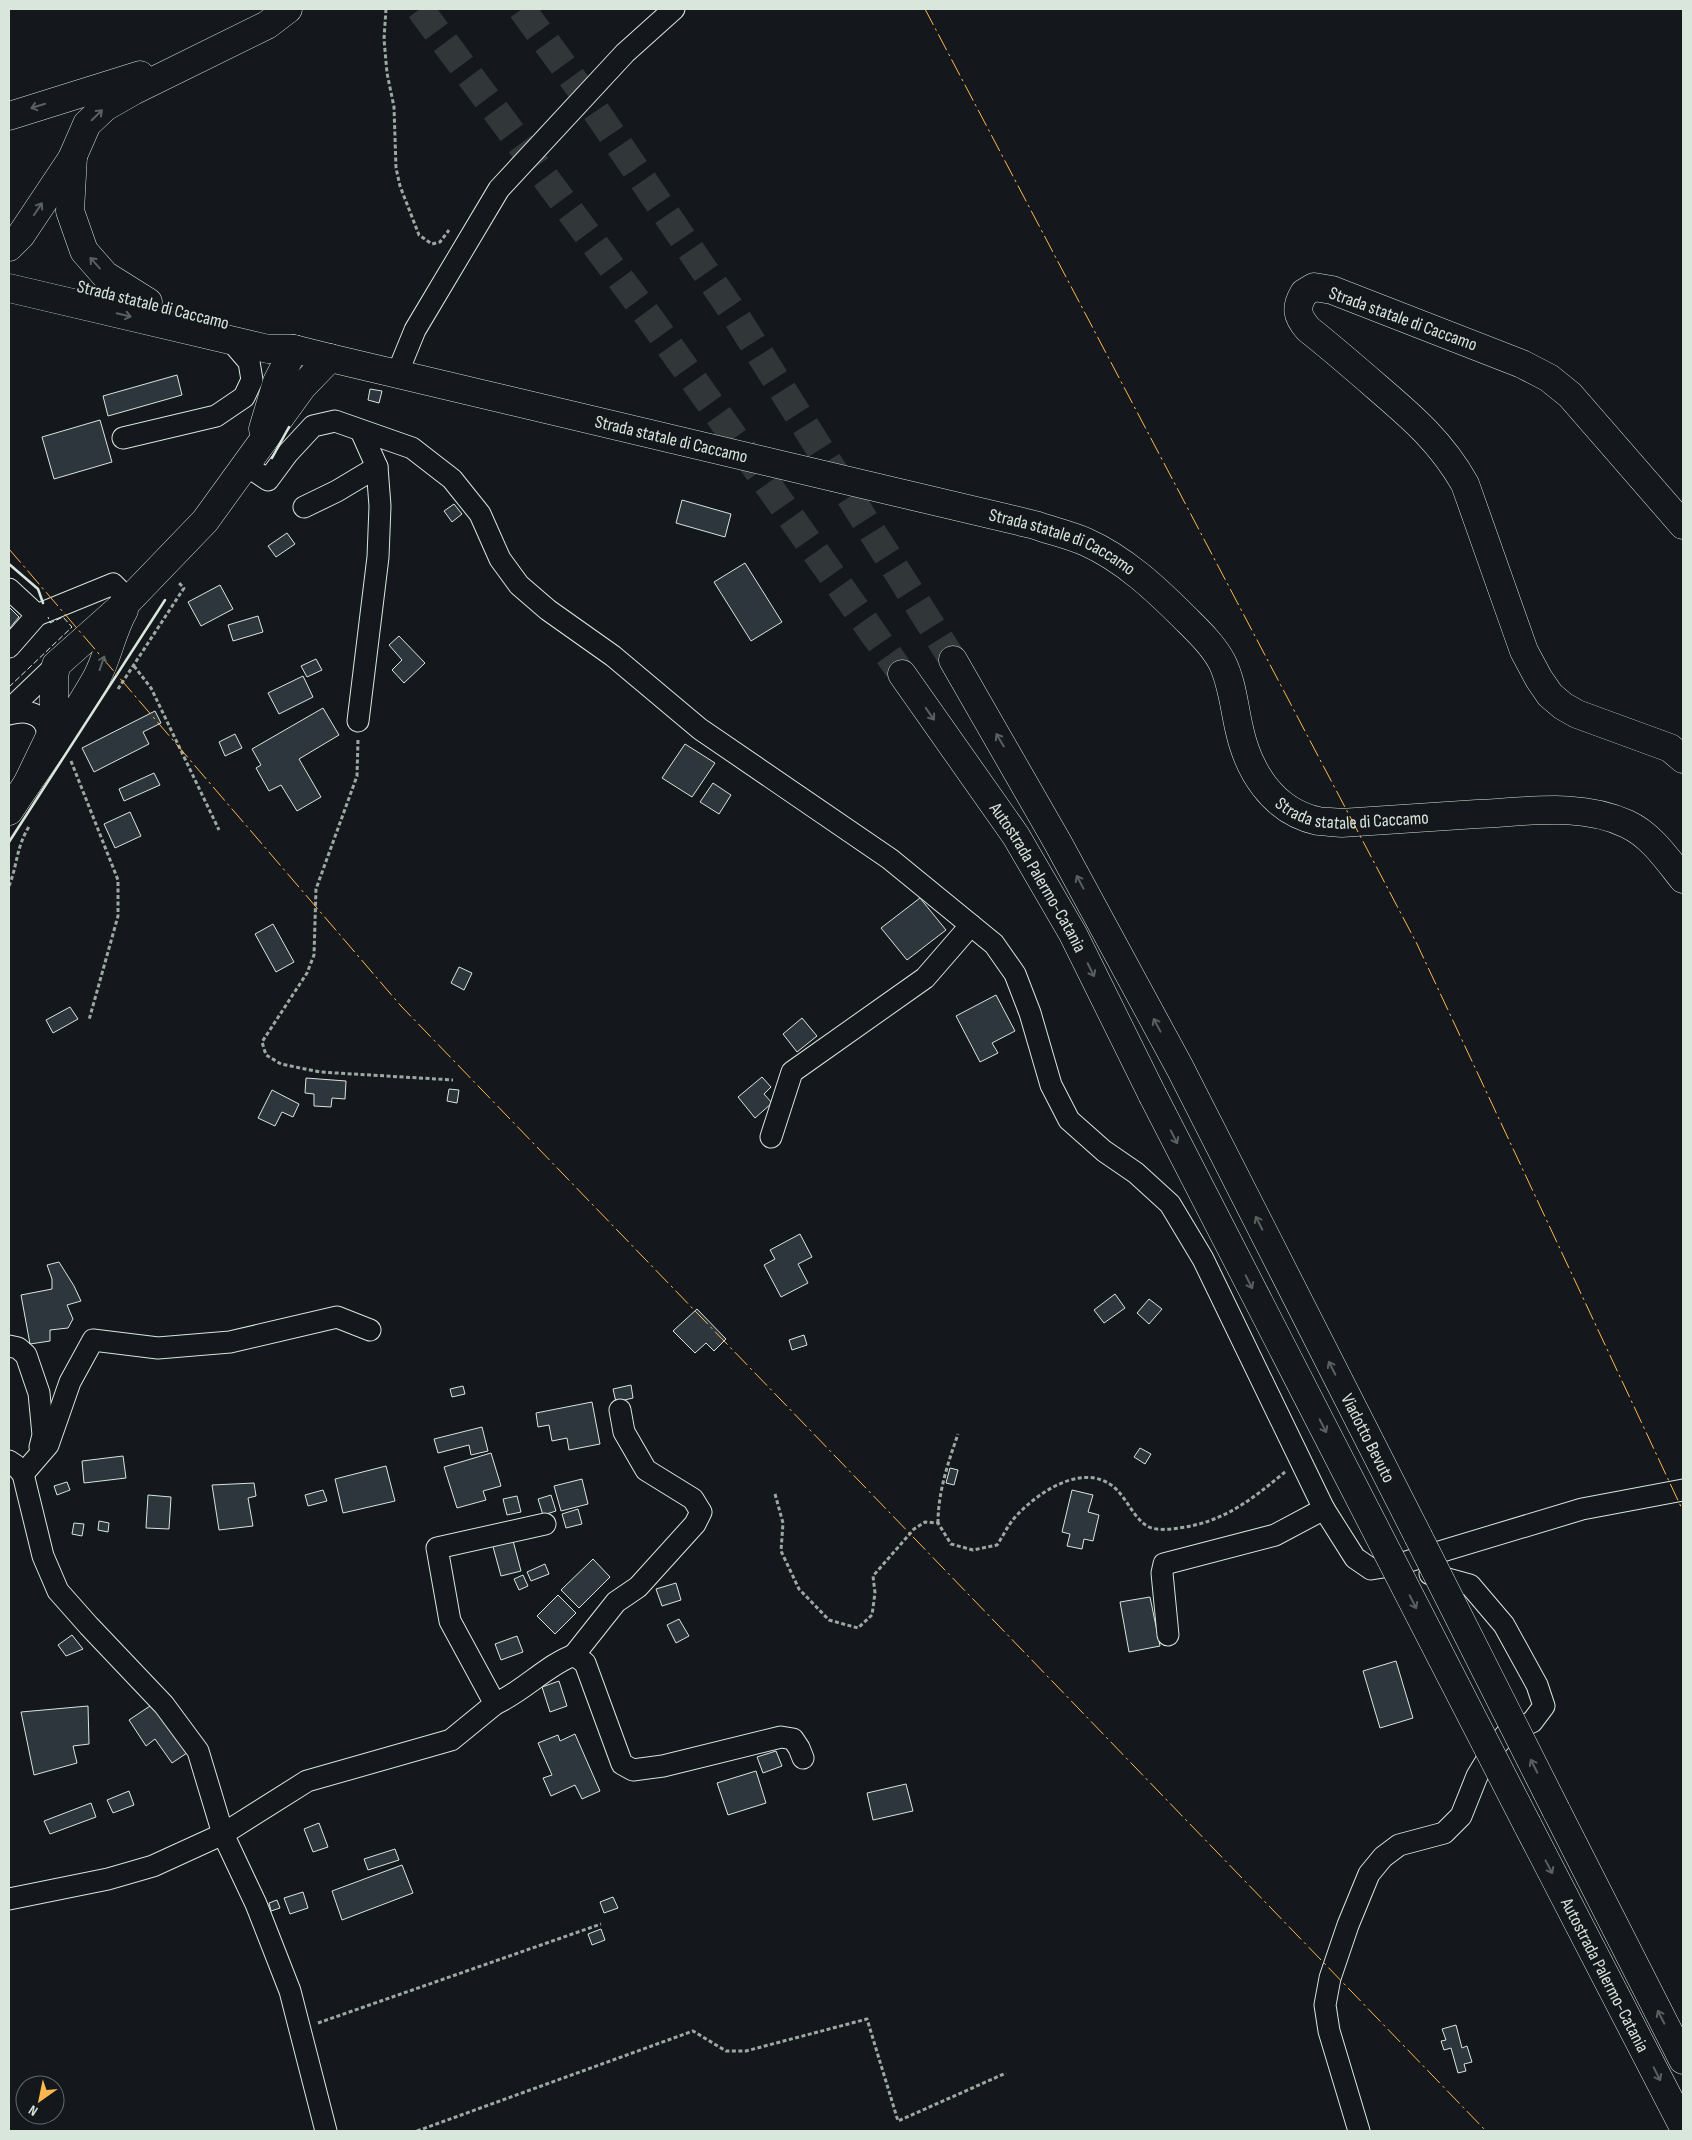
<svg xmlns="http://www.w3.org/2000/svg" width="1692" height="2140" font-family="'Sofia Sans Condensed',sans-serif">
<rect width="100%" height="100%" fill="#14181c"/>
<g fill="#2c363c" stroke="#d8e6dc">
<polygon points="177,375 182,395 108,416 103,396"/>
<polygon points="370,389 382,391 379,403 368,400"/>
<polygon points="100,420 112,462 54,479 42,437"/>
<polygon points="682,500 731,514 725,537 676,523"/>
<polygon points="454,504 462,514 452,522 444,511"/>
<polygon points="287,533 295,544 276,557 268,546"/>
<polygon points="745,563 782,622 751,641 714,582"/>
<polygon points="220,585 233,609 201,626 188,602"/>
<polygon points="9,607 19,617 9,629"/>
<polygon points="258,616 263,632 233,641 228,625"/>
<polygon points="399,636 425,663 404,683 392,670 402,660 389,645"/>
<polygon points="316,659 322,670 307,677 301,666"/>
<polygon points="303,676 313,697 279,714 268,693"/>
<polygon points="323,708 339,735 299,759 321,797 297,811 281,785 269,791 256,768 261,765 252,749"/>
<polygon points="155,711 161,723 143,732 149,744 94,772 82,748"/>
<polygon points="235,734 242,748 225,756 219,742"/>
<polygon points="685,744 715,763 692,797 662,778"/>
<polygon points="154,773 160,785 124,801 119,789"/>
<polygon points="713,783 731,795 719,814 700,802"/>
<polygon points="130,812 141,836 115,848 104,824"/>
<polygon points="920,898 946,930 907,960 881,928"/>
<polygon points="273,924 294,962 276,972 255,934"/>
<polygon points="459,967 472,973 464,990 451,983"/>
<polygon points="996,995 1015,1031 992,1043 998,1053 980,1062 956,1016"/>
<polygon points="70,1007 78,1019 53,1033 46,1020"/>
<polygon points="802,1018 817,1036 797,1052 783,1034"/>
<polygon points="762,1077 771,1087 764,1094 772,1103 755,1118 738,1097"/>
<polygon points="306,1078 346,1081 345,1099 332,1098 331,1107 314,1106 314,1094 305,1093"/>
<polygon points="449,1089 459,1090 457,1103 447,1101"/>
<polygon points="272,1090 299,1104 293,1117 282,1112 275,1126 258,1118"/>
<polygon points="800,1234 812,1257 798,1264 808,1283 781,1297 764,1265 775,1259 770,1250"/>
<polygon points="59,1262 74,1286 81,1301 67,1305 73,1319 68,1328 50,1330 50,1341 30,1344 21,1295 52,1289 52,1279 47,1265"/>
<polygon points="1115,1294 1125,1308 1104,1323 1094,1310"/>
<polygon points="1149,1299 1162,1309 1149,1324 1137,1313"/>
<polygon points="697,1309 726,1339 714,1351 706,1343 695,1353 673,1331"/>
<polygon points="804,1335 807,1345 792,1350 789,1340"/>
<polygon points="631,1385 633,1398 616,1402 613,1389"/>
<polygon points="463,1386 465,1394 452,1397 450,1389"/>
<polygon points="592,1402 600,1444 569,1450 567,1438 552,1441 549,1425 538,1427 536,1413"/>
<polygon points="482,1427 488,1451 471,1455 469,1445 438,1453 434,1439"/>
<polygon points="1140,1448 1151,1454 1145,1464 1134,1457"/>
<polygon points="491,1453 501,1486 483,1491 486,1500 457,1508 444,1467"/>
<polygon points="123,1456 126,1478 84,1483 82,1461"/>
<polygon points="386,1466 395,1501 343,1513 335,1479"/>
<polygon points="950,1468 958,1470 954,1485 946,1483"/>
<polygon points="582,1479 588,1504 561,1511 554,1486"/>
<polygon points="67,1482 70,1490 57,1495 54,1486"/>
<polygon points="254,1483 256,1496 248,1498 253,1526 219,1530 212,1485"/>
<polygon points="323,1490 327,1501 308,1506 305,1495"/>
<polygon points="1072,1490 1093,1495 1088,1512 1099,1515 1093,1541 1084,1539 1082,1549 1067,1546 1070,1534 1062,1532"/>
<polygon points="148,1495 171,1497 169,1529 146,1528"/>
<polygon points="551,1495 556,1511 543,1515 538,1499"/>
<polygon points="517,1496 521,1512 507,1515 503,1499"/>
<polygon points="578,1509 582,1524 566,1528 562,1514"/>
<polygon points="99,1521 109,1523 108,1532 98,1530"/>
<polygon points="74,1523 84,1524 82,1536 72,1534"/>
<polygon points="512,1537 521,1571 501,1576 492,1543"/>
<polygon points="593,1559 610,1577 579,1608 561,1590"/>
<polygon points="545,1564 549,1574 531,1581 527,1572"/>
<polygon points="523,1575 528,1586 519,1590 514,1579"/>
<polygon points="676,1583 681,1600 662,1606 656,1589"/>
<polygon points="558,1595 576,1613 555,1634 537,1616"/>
<polygon points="1150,1597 1160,1646 1129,1652 1120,1602"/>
<polygon points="679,1619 689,1636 676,1643 667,1625"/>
<polygon points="72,1635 83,1649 66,1656 58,1645"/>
<polygon points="517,1636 523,1652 501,1660 495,1644"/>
<polygon points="1396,1661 1413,1718 1380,1728 1363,1671"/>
<polygon points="559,1681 567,1706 550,1712 542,1687"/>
<polygon points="153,1704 187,1753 172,1763 155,1739 146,1746 129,1720"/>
<polygon points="88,1706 89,1744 73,1746 77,1763 34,1775 21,1712"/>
<polygon points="575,1734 600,1791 582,1799 575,1785 551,1796 543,1778 552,1775 538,1743 558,1735 560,1741"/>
<polygon points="776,1751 782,1766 763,1773 757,1757"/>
<polygon points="756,1771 766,1803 728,1815 717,1783"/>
<polygon points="906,1784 913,1811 873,1820 867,1793"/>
<polygon points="129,1791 134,1805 113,1813 107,1800"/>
<polygon points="91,1803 96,1817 50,1834 44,1821"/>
<polygon points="319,1823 328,1847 313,1852 304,1829"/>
<polygon points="395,1849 399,1860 368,1870 364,1859"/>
<polygon points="402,1865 413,1893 342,1920 332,1891"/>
<polygon points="303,1892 308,1908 290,1914 284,1898"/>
<polygon points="613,1897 618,1908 604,1913 600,1902"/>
<polygon points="277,1900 280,1908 271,1911 269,1903"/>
<polygon points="601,1929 605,1940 592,1945 588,1934"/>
<polygon points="1456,2025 1462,2048 1467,2046 1472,2062 1464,2064 1466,2071 1458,2073 1451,2048 1444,2050 1441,2041 1446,2040 1442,2029"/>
</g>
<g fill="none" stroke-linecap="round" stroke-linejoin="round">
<g stroke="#313739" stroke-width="28" stroke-dasharray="28 14" stroke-linecap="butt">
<polyline points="420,9 651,320 902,674"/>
<polyline points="522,9 589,101 737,318 953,660"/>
</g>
<g stroke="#d8e6dc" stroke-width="23">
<g id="minor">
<polyline points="397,374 415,330 499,189 625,53 674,9"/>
<polyline points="123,438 216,416 244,397 252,380 249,362 231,341"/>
<polyline points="247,466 268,480 288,453 313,426 335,421 412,448 452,479 480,514 500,559 519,585 548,610 613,656 700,729 890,859 994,944 1015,974 1030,1013 1051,1085 1069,1120 1104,1151 1136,1173 1170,1204 1203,1259 1324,1509 1355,1558 1371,1569 1396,1565 1582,1509 1683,1490"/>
<polyline points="304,507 337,491 377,467"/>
<polyline points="9,589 37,615"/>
<polyline points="9,647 37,615 113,584 129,600"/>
<polyline points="9,710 56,665"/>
<path d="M9,714C32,707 53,719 46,745"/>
<polyline points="358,721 378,557 380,506 377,467 361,431"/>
<polyline points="771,1137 792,1072 925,978 971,925"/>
<polyline points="9,1346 18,1348 26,1355 39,1393 43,1435 40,1447"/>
<polyline points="9,1461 15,1465 23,1474 43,1556 58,1591 89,1626 164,1705 198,1751 223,1834 256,1904 290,1991 326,2131"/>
<polyline points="23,1474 48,1445 70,1382 93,1340 158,1348 230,1342 337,1317 370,1330"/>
<polyline points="1168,1635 1162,1573 1164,1564 1275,1535 1324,1509"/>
<polyline points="574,1655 616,1602 638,1587 695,1524 701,1512 693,1499 646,1470 624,1432 620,1410"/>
<path d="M495,1704C524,1691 547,1665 574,1655L585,1663L622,1764L633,1770L663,1766L781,1737L793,1739L799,1748L803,1758"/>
<polyline points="9,1899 108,1879 153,1866 223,1834 307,1781 451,1740 495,1704 450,1621 437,1548 545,1524"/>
<polyline points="1359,2131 1329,2031 1325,2005 1330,1978 1348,1925 1369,1874 1383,1857 1399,1845 1444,1833 1461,1816 1477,1776 1494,1748 1508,1732 1532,1722 1544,1706 1537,1685 1504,1625 1470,1585 1430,1574"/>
</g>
</g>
<g stroke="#d8e6dc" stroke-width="29">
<g id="major">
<path id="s1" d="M9,288L268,349H294L330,358L1035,525C1052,531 1070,535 1086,542C1124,559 1156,589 1185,618C1198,631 1213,645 1222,662C1232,682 1234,706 1239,728C1248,770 1272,811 1318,821C1325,822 1334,822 1341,823C1386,820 1432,817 1477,814C1526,812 1580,802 1627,824C1651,835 1667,859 1683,879"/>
<polyline points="263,429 277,382 294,349"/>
<path d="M1683,525L1570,395L1549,378L1522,364L1332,290L1314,287L1304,293C1295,308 1297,316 1308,329C1332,348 1355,368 1378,388C1413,418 1442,443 1465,484L1524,651L1539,679L1550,695L1563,706L1577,714L1670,748L1683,759"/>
<polyline points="27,784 54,728 54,678 56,665 129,600 205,521 302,387 330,358"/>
<path d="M9,811C38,766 71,724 97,677C108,656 112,631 124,610"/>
</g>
</g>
<g stroke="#d8e6dc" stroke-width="29">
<g id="highway">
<polyline points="9,116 140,75"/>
<polyline points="9,247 21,235 73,157"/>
<polyline points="148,302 105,275 84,251 70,211 73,156 87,124 105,107 133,91 267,25 288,9"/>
<path id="s2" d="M953,660L1058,843L1180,1068L1418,1536"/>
<path id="s3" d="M902,674L1016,836L1073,934L1152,1094"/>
<polyline points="1556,1810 1683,2060"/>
<path id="s4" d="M1527,1824L1683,2126"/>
</g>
</g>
<g stroke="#9da8a2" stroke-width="3" stroke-dasharray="4 2.5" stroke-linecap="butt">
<polyline points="386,9 384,39 387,73 394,107 396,168 400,186 419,235 432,244 440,242 449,230"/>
<polyline points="134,666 151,688 219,830"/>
<polyline points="118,689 184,588 178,582"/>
<polyline points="358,740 357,776 316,889 314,955 307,973 262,1042 266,1055 281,1064 320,1072 453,1080"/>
<polyline points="71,761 118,880 118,916 89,1020"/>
<path d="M9,886C18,863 16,847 30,825"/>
<path d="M775,1494L783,1523L781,1551L799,1589L829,1620L858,1628L872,1615L875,1593L873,1576L914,1529L925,1522L938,1523L951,1544L973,1550L997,1545C1004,1535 1008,1524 1018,1514C1041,1490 1087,1460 1117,1490C1128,1501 1135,1520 1149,1527C1158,1531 1171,1529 1179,1528C1224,1522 1251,1500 1285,1472"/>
<path d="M938,1523C938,1492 948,1463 958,1434"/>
<polyline points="318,2023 601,1924"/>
<polyline points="417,2131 693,2031 726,2051 746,2051 867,2019 898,2121 1006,2073"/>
</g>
<use href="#minor" stroke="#14181c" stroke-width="21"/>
<use href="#major" stroke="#14181c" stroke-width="28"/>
<use href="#highway" stroke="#14181c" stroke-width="28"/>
<g stroke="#d8e6dc" stroke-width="29" stroke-linecap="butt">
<g id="highway-bridge">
<polyline points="1152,1094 1527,1824"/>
<polyline points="1418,1536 1556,1810"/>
</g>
</g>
<use href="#highway-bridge" stroke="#14181c" stroke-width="28"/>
<polyline stroke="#d8e6dc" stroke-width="1" stroke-dasharray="6 2.5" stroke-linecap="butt" points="9,687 72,627 63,617 50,623 48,617"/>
<g stroke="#d8e6dc" stroke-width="2.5">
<polyline points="272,458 289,427"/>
<polyline points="9,564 38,589 43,603"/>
<polyline points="9,842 165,600"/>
</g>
<g stroke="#ffb74d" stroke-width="1" stroke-dasharray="18 4 2.5 4" stroke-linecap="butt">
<polyline points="925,9 1417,944 1683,1511"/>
<polyline points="9,549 401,1006 1486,2131"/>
</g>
</g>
<defs><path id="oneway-shaft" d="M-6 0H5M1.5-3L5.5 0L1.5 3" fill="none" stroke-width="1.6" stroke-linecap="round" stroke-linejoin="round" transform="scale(1.25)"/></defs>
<g stroke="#59605f">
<use href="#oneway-shaft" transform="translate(38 106) rotate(163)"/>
<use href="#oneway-shaft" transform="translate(97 115) rotate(-44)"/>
<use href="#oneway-shaft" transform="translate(38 209) rotate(-56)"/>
<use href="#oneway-shaft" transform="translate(95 263) rotate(-132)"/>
<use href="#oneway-shaft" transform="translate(124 315) rotate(13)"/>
<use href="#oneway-shaft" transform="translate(102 663) rotate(-71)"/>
<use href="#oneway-shaft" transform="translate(930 714) rotate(55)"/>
<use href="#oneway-shaft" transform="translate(1000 740) rotate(-121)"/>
<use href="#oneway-shaft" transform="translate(1080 882) rotate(-118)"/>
<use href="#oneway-shaft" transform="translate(1091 970) rotate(64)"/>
<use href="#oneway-shaft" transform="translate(1157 1025) rotate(-118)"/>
<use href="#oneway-shaft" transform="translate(1174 1137) rotate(63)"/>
<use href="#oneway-shaft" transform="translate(1259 1223) rotate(-117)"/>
<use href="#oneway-shaft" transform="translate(1249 1282) rotate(63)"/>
<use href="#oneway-shaft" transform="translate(1332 1368) rotate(-117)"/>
<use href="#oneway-shaft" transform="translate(1323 1426) rotate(63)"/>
<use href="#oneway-shaft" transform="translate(1413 1602) rotate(63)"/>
<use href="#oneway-shaft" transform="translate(1534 1766) rotate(-117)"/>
<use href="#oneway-shaft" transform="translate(1549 1867) rotate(62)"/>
<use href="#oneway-shaft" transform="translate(1661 2017) rotate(-117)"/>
<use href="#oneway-shaft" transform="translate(1657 2074) rotate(63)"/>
</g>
<g text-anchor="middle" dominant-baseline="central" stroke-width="4" stroke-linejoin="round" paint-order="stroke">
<g font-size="18" fill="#d8e6dc" stroke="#14181c">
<text transform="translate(153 305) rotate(14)">Strada statale di Caccamo</text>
<text transform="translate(1403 319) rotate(20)">Strada statale di Caccamo</text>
<text stroke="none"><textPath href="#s1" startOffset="680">Strada statale di Caccamo</textPath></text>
<text stroke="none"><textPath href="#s1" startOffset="1085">Strada statale di Caccamo</textPath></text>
<text stroke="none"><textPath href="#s1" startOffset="1521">Strada statale di Caccamo</textPath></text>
<text stroke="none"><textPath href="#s3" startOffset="245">Autostrada Palermo-Catania</textPath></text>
<text stroke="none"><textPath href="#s2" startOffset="882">Viadotto Bevuto</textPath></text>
<text stroke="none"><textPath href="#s4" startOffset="170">Autostrada Palermo-Catania</textPath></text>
</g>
</g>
<rect width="1692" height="2140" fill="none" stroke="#d8e6dc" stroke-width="20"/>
<g transform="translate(40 2100) rotate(213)"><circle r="24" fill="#14181c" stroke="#626a69"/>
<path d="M0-4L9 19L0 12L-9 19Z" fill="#ffb74d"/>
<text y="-8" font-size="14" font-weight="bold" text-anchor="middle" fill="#d8e6dc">N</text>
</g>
</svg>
